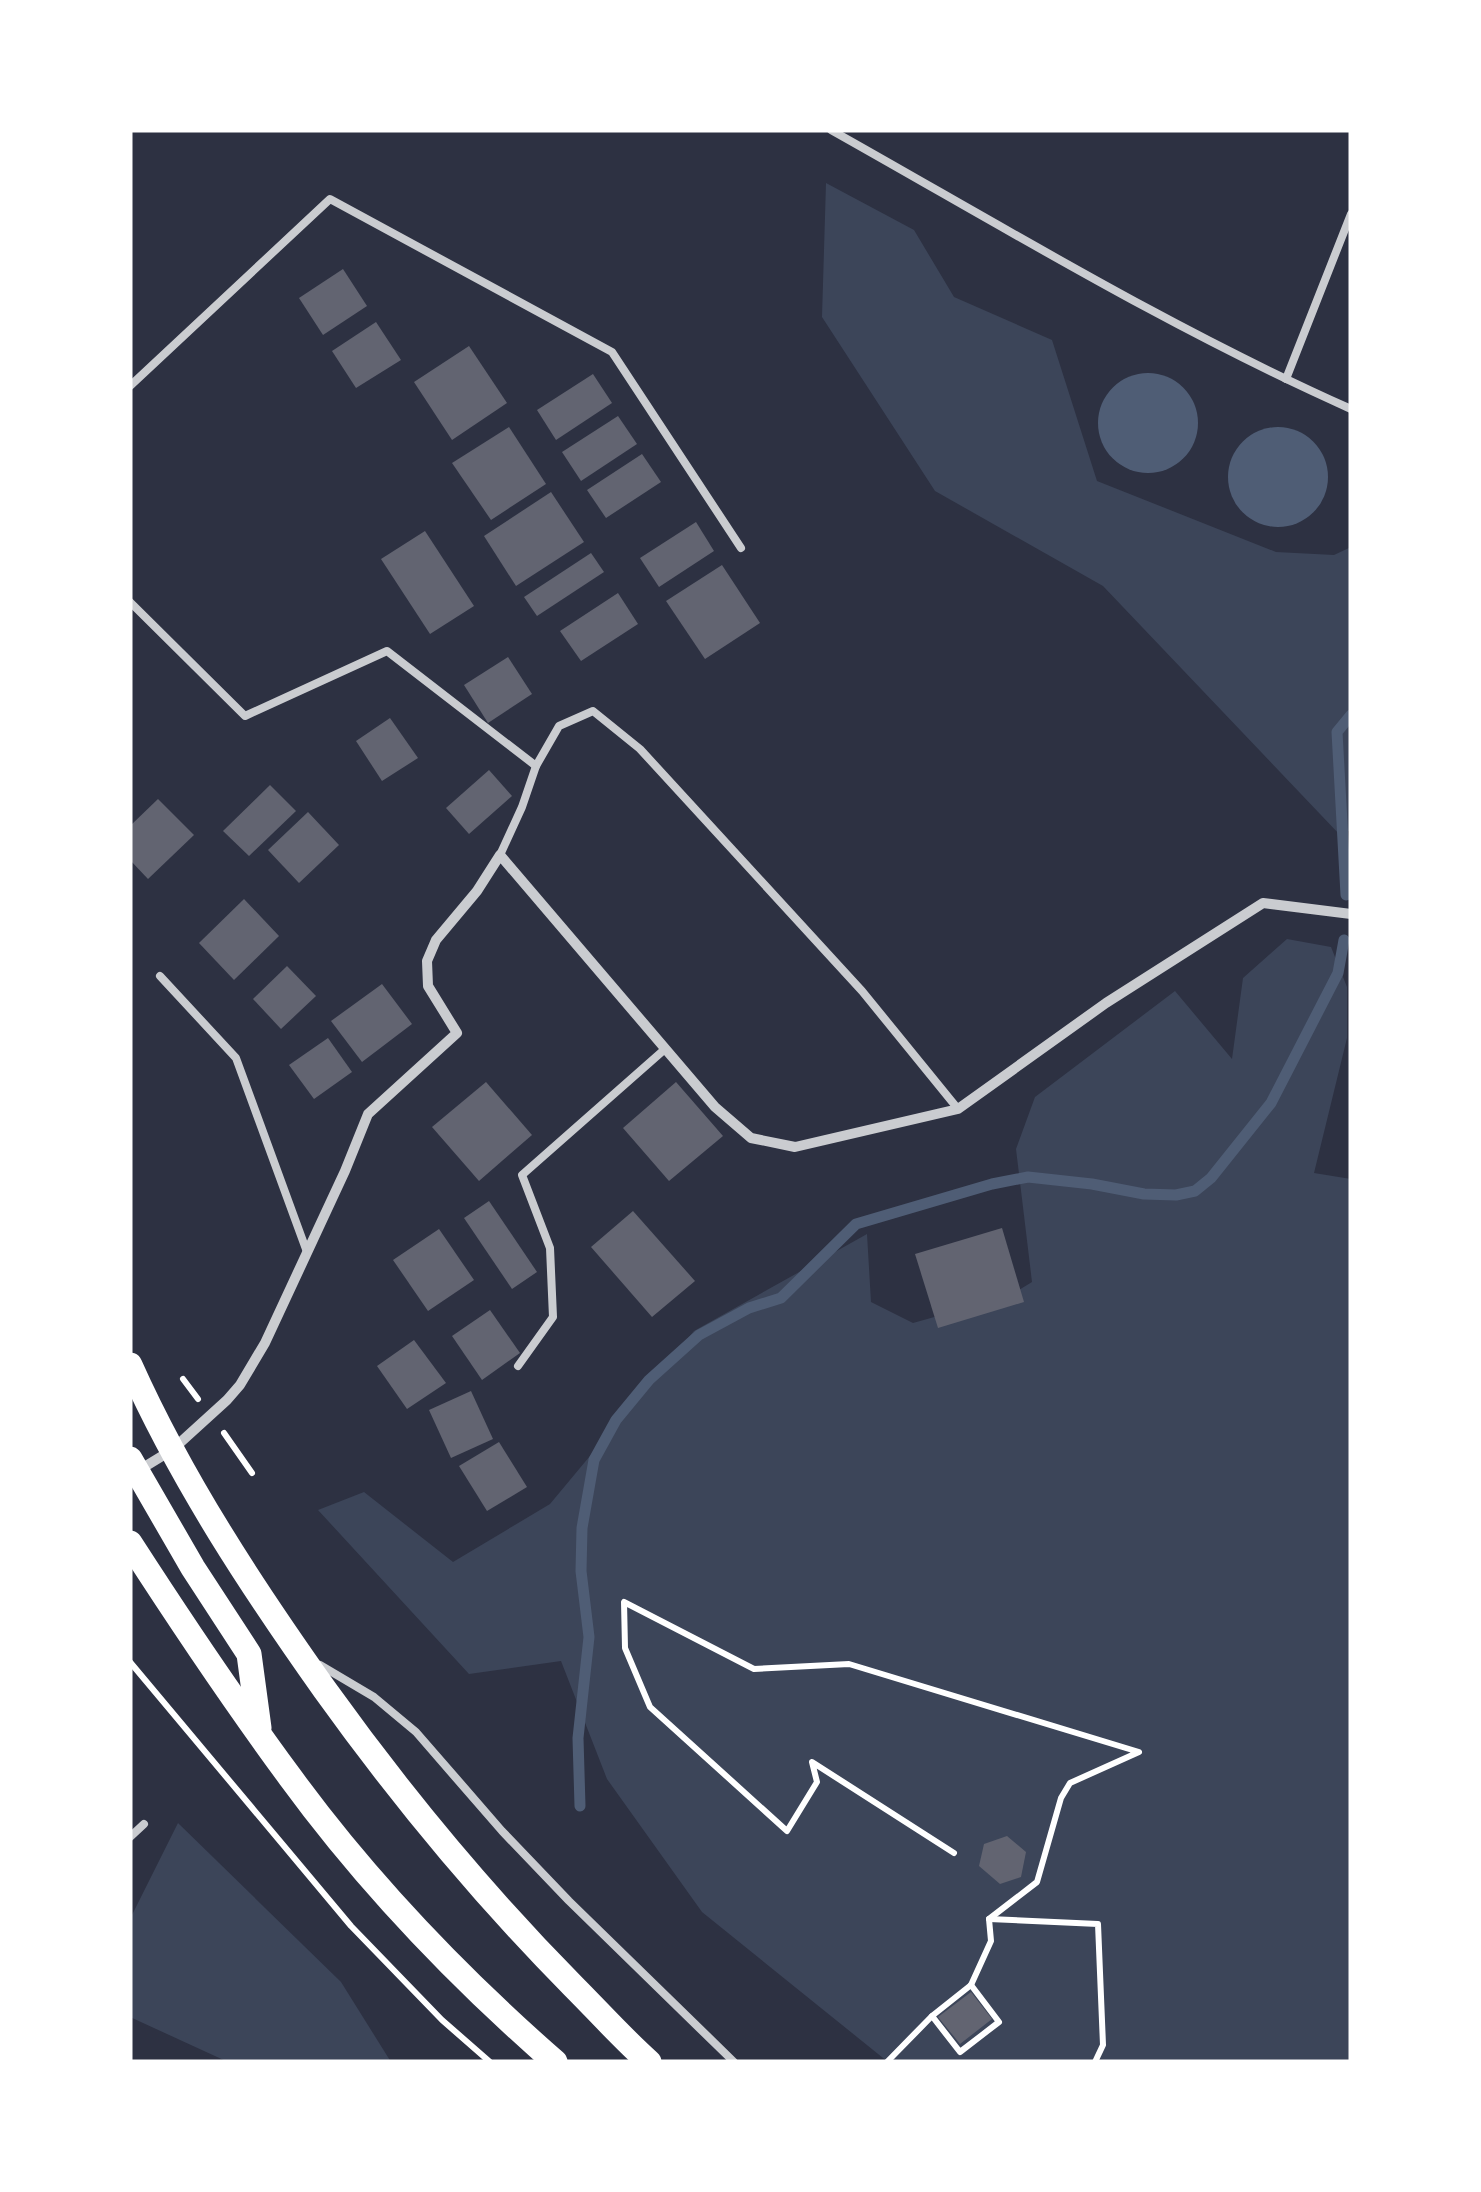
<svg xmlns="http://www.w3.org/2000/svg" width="1481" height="2192" font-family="Commissioner,sans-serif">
<rect width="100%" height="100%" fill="#2d3142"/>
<g fill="#3c4559">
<polygon points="826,183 914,230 954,297 1052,340 1097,481 1276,552 1334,555 1351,547 1351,830 1340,835 1103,586 935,491 822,317"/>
<polygon points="1287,939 1331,947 1347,987 1347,1038 1314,1173 1351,1179 1351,2062 888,2062 702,1912 607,1779 561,1661 469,1674 318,1510 364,1492 453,1562 550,1504 694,1331 867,1234 871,1302 913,1323 1009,1296 1032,1282 1016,1149 1035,1097 1175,991 1232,1059 1243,978"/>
<polygon points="178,1823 341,1982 391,2062 228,2062 130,2017 130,1919"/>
</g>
<g fill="#4f5d75">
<circle cx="1148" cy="423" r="50"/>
<circle cx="1278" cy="477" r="50"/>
</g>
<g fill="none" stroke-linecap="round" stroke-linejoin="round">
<g stroke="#4f5d75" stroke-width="11">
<polyline points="1346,895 1337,732 1351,715"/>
<polyline points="580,1806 578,1738 589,1637 581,1571 582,1528 594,1460 616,1420 649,1380 699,1335 749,1308 781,1298 856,1224 992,1184 1028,1177 1092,1184 1144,1194 1176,1195 1195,1191 1211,1178 1271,1103 1338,973 1344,940"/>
</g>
</g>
<g fill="#626471">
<polygon points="343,269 367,306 323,335 299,298"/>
<polygon points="376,322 401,360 356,388 332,351"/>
<polygon points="469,346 507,403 452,440 414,382"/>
<polygon points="593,374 612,403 556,440 537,410"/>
<polygon points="618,416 637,444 581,481 562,452"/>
<polygon points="509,427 546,484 491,520 452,463"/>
<polygon points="642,454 661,482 606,518 587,490"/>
<polygon points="551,492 584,542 516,586 484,536"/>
<polygon points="696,522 714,551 659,587 640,558"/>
<polygon points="425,531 474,606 430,634 381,559"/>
<polygon points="591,553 604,572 537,616 524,597"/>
<polygon points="722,565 760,623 705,659 666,601"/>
<polygon points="618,593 638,624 581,661 560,631"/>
<polygon points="508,657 532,694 488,723 464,685"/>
<polygon points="390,718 418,758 382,781 356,741"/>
<polygon points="489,770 512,796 469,834 446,808"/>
<polygon points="270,785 296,811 249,856 223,831"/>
<polygon points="158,799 194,835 148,879 130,860 130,826"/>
<polygon points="308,812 339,845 299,883 268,850"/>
<polygon points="244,899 279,936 234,980 199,943"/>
<polygon points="287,966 316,996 281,1029 253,999"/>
<polygon points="382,984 412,1024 362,1062 331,1021"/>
<polygon points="328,1038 352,1072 314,1099 289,1065"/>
<polygon points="486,1082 532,1135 479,1181 432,1127"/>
<polygon points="676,1082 723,1136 669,1181 623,1128"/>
<polygon points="489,1201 537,1272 512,1289 464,1218"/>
<polygon points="633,1211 695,1281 652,1317 591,1247"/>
<polygon points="1002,1228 1024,1302 938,1328 915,1254"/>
<polygon points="439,1229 474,1280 428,1311 393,1260"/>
<polygon points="490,1310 520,1353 482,1380 452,1336"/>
<polygon points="414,1340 446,1383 407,1409 377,1366"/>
<polygon points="471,1391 493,1439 451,1458 429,1410"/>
<polygon points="499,1442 527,1487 487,1511 459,1466"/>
<polygon points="1007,1836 1026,1852 1021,1877 1000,1884 979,1866 984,1844"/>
<polygon points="971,1992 992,2019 960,2044 938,2017"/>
</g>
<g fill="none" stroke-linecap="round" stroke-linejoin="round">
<g stroke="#fff" stroke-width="6">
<polyline points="183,1379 198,1399"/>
<polyline points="224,1433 252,1473"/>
<polyline points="130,1662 351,1926 442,2020 490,2062"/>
<polyline points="989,1919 1098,1924 1103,2045 1095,2062"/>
<polyline points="932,2016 960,2052 999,2022 971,1985"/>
<polyline points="887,2062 932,2016 971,1985 991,1941 989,1919 1037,1882 1061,1798 1070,1783 1139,1752 849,1664 754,1669 624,1602 625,1648 650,1707 787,1831 817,1782 812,1762 954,1853"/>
</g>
<g stroke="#caccd0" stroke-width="8">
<path d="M831,130C1002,226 1171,329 1351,409"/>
<polyline points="1286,379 1351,214"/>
<polyline points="130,386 330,199 612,352 741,548"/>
<polyline points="130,602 245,716 387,651 536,766"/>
<polyline points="500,855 522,807 536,766 559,726 593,711 640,749 862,991 958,1109"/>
<polyline points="160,976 236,1058 307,1252"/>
<polyline points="518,1366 553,1317 550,1248 522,1175 665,1049"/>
<polyline points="320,1665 374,1697 416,1732 502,1831 569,1901 734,2062"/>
<polyline points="130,1837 144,1824"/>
</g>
<polyline stroke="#caccd0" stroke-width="10" points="136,1472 172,1450 227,1400 240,1385 265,1343 345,1171 368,1114 457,1033 428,986 427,961 436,940 477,891 500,855 715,1107 751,1138 795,1147 958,1109 1106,1003 1263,903 1351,914"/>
<g stroke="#fff" stroke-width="25">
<path d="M130,1365C182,1481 252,1587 325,1690C401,1796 483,1895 574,1987C599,2012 623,2039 649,2062"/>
<polyline points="130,1459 193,1568 249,1654 259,1728"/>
<path d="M130,1543C181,1622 234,1701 290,1777C366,1881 458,1977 555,2062"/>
</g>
</g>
<rect width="1481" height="2192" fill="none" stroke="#ffffff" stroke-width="265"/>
</svg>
